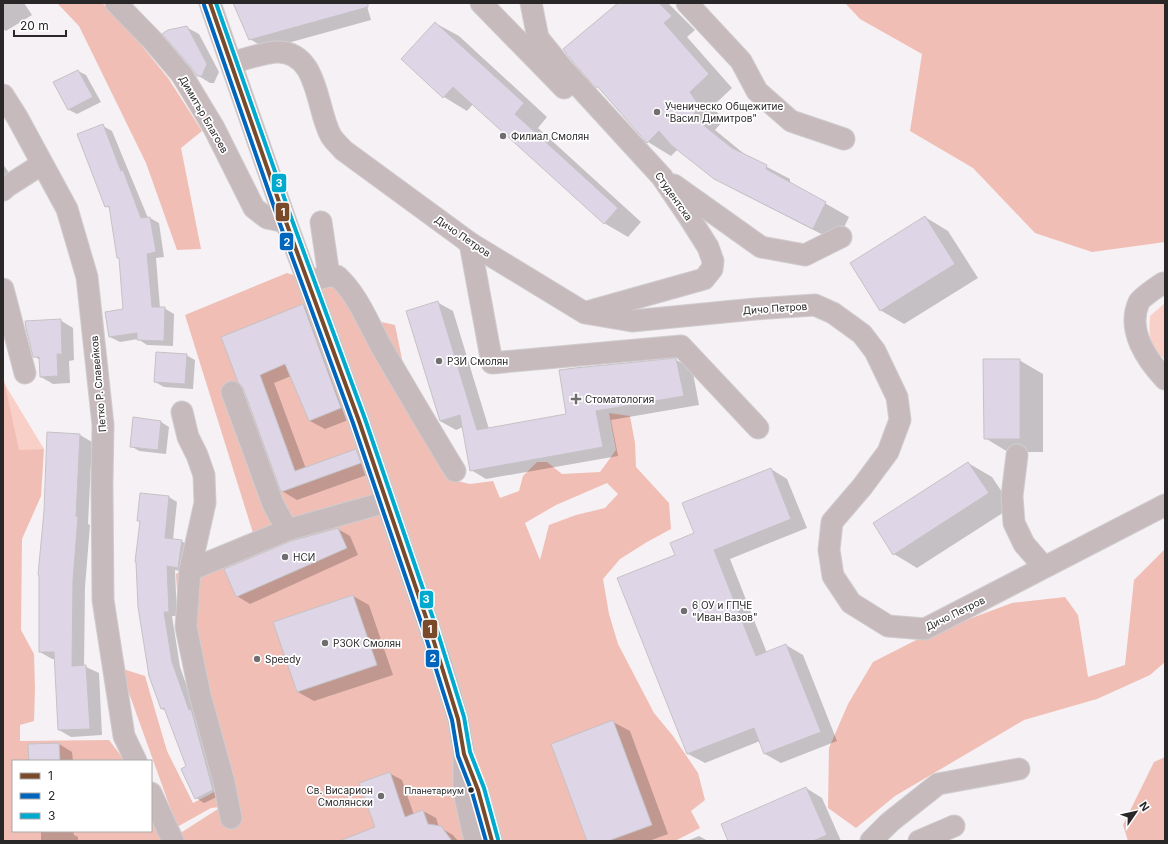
<svg xmlns="http://www.w3.org/2000/svg" width="1168" height="844" font-family="Inter,sans-serif">
<rect width="100%" height="100%" fill="#f6f1f5"/>
<g fill="#f9d0c7">
<path d="M1165,303V359C1148,347 1149,335 1150,316Z"/>
<polygon points="3,380 7,388 44,449 15,451"/>
</g>
<g fill="#f0beb4" fill-rule="evenodd">
<polygon points="57,3 102,3 124,24 168,78 202,131 181,148 201,249 177,250 146,163 79,26"/>
<polygon points="845,3 1165,3 1165,242 1092,252 1035,233 973,168 910,131 922,54 860,19"/>
<path d="M287,273L336,288L357,306L360,329L376,356L383,341L382,322L395,325L403,364L453,480L470,484L493,481L500,498L519,491L523,476L537,462H547L562,474L600,472L616,450L609,413L630,416L635,443L636,467L669,503L671,529L647,542L620,559L603,579L609,614L618,644L654,713L673,736L698,773L705,800L691,811L700,828L675,841H3V376L19,450L44,449L41,496L22,539L21,630L34,654L35,688L34,721L20,725V741L109,740L125,761H13V831H151V794L176,824L120,668L145,676L167,751L193,803L232,783L180,641L176,574L253,533L185,315ZM607,483L618,494L605,508L576,515L549,525L540,560L525,523L556,505ZM221,807L182,832L177,827L211,808Z"/>
<polygon points="1165,549 1165,662 1150,675 1097,699 1024,720 895,796 856,828 828,808 829,748 848,704 873,662 926,635 1012,603 1065,597 1078,615 1088,677 1125,665 1134,580"/>
<polygon points="1165,757 1165,841 1128,841 1123,825 1154,762"/>
</g>
<g fill="#0003">
<polygon points="3,3 24,3 32,15 6,31 3,29"/>
<polygon points="235,3 366,3 371,20 266,49 250,39"/>
<polygon points="620,3 668,3 695,30 687,37 732,88 713,106 723,121 715,130 748,157 790,179 790,183 849,217 837,242 739,192 715,178 678,149 671,156 648,142 564,49"/>
<polygon points="435,23 459,36 547,117 538,128 641,222 628,237 604,223 473,104 467,111 444,97"/>
<polygon points="186,27 199,34 219,72 214,83 210,83 197,75"/>
<polygon points="78,71 86,75 101,102 77,114 69,110 55,83"/>
<polygon points="103,126 112,131 148,218 150,218 159,223 164,257 156,258 160,308 164,308 174,314 173,346 147,345 138,339 120,342 110,337 124,310 120,258 118,257 111,209 106,206"/>
<polygon points="3,164 9,173 8,199 3,202"/>
<polygon points="925,217 948,231 978,278 904,324 880,310"/>
<polygon points="437,302 453,311 489,429 567,415 676,360 692,368 699,405 611,420 618,456 486,479 471,470 463,427 456,430 440,421"/>
<polygon points="303,305 318,314 356,417 325,429 310,421 291,376 274,383 306,469 356,450 371,459 375,472 297,500 282,491 244,387"/>
<polygon points="60,320 73,328 74,360 69,361 70,383 53,384 41,377 40,360 34,356"/>
<polygon points="186,355 195,360 193,389 164,387 155,382"/>
<polygon points="1019,360 1043,374 1043,452 1008,452 985,438"/>
<polygon points="134,419 161,422 169,427 166,454 139,451 131,446"/>
<polygon points="80,435 92,442 88,524 90,525 85,587 84,666 99,673 102,735 71,737 59,730 55,659 52,659 40,652"/>
<polygon points="968,463 992,477 1012,507 917,568 894,554"/>
<polygon points="771,469 787,479 807,528 730,559 767,653 786,645 803,655 837,741 781,763 765,754 760,741 705,763 688,754 618,579 676,556 695,534"/>
<polygon points="169,497 177,502 173,540 181,541 190,546 186,572 175,570 177,616 172,616 180,667 196,712 221,795 204,803 196,798 187,767 166,711 162,709 141,522 138,520"/>
<polygon points="338,529 350,536 358,555 250,604 237,596"/>
<polygon points="353,596 369,605 393,675 314,701 298,692"/>
<polygon points="613,722 630,731 668,834 649,841 588,841"/>
<polygon points="59,744 72,752 73,761 30,761"/>
<polygon points="389,773 402,780 414,815 423,811 436,818 439,827 453,835 458,841 356,841 376,828"/>
<polygon points="806,788 822,798 841,841 729,841"/>
<polygon points="41,831 73,831 74,835 78,837 78,841 41,841"/>
<polygon points="699,836 708,841 687,841"/>
</g>
<g fill="#ded6e6" stroke="#c5c2c5">
<polygon points="233,3 368,3 368,7 249,40"/>
<polygon points="618,3 659,3 672,16 664,23 709,74 690,92 700,107 692,116 732,148 767,165 766,169 826,202 813,229 714,179 671,145 659,131 647,143 598,87 595,87 573,62 563,49"/>
<polygon points="435,22 524,103 515,114 618,208 604,224 453,87 443,98 401,59"/>
<polygon points="187,26 207,64 202,76 197,76 191,67 162,34 168,30"/>
<polygon points="78,70 93,97 68,110 53,82"/>
<polygon points="103,124 121,171 123,170 141,218 150,217 156,252 147,254 152,307 165,307 164,341 137,340 137,333 109,337 105,312 123,309 119,258 117,258 109,206 105,207 77,134"/>
<polygon points="925,216 955,264 880,311 850,263"/>
<polygon points="438,301 477,430 566,414 559,370 575,368 676,358 684,396 596,411 603,447 470,471 460,415 440,421 406,311"/>
<polygon points="303,304 341,408 309,421 285,364 260,375 295,471 356,449 361,463 281,492 243,388 238,382 221,337"/>
<polygon points="61,319 62,354 57,354 58,376 40,377 39,357 33,357 26,328 25,321"/>
<polygon points="156,352 187,354 185,384 154,382"/>
<polygon points="983,359 1020,359 1020,439 984,439"/>
<polygon points="133,417 161,421 158,450 130,447"/>
<polygon points="47,432 80,434 76,516 78,517 73,580 72,666 86,665 90,729 58,730 54,652 39,652 39,575 38,575 44,511"/>
<polygon points="968,462 989,493 893,555 873,523"/>
<polygon points="771,468 791,519 714,550 756,656 786,644 821,732 764,754 754,728 687,754 617,578 675,555 670,543 694,533 682,503"/>
<polygon points="140,493 169,496 165,538 182,540 178,568 167,566 169,612 164,612 172,662 189,710 191,709 213,790 195,799 181,769 186,766 164,708 161,709 149,676 138,607 136,562 135,562 140,521 137,521"/>
<polygon points="338,528 347,548 236,597 224,569 291,541"/>
<polygon points="353,595 377,665 297,692 273,622"/>
<polygon points="613,720 652,825 608,841 587,841 551,744"/>
<polygon points="59,743 60,761 29,761 28,744"/>
<polygon points="390,772 405,817 423,810 428,824 441,826 452,841 342,841 342,840 375,827 359,783"/>
<polygon points="806,787 827,835 813,841 728,841 721,824"/>
</g>
<g fill="none" stroke-linecap="round" stroke-linejoin="round">
<g stroke="#d0cdcf" stroke-width="23">
<g id="minor">
<polyline points="116,3 153,41 182,75 214,128 254,208 267,218 286,222"/>
<polyline points="210,3 286,222 359,421 440,659 458,719 464,754 464,793 475,841"/>
<polyline points="481,3 564,88"/>
<polyline points="531,3 538,38 564,70 662,177 689,217 708,247 713,261 712,269 704,279 590,311"/>
<polyline points="687,3 741,61 757,91 791,121 844,139"/>
<path d="M231,63C245,59 263,53 276,52C319,50 316,110 331,136C334,141 339,145 343,150L470,243L585,313L632,321L755,309L815,305L833,313L862,334L875,351L897,397L900,420L888,452L862,487L832,522L829,550L833,576L851,603L888,626L925,629L1165,505"/>
<polyline points="3,95 17,117 67,209 87,277 103,425 102,484 103,600 124,736 136,761"/>
<polyline points="674,185 761,247 805,255 841,237"/>
<polyline points="3,190 6,187 42,164"/>
<polyline points="321,222 329,276"/>
<polyline points="470,243 492,363 681,346 758,428"/>
<path d="M308,281L329,276H337C358,295 368,323 382,348C406,389 430,430 455,471"/>
<path d="M1165,283H1163C1157,287 1142,297 1139,302C1126,330 1147,360 1165,379"/>
<polyline points="3,289 25,373"/>
<polyline points="182,412 188,437 197,455 204,475 205,503 190,570"/>
<polyline points="1017,455 1012,496 1014,523 1024,544 1044,567"/>
<polyline points="287,530 386,502"/>
<polyline points="476,786 492,841"/>
<polyline points="151,793 173,841"/>
<polyline points="231,818 224,782 200,695 186,627 190,570 287,530 273,504 232,392"/>
<polyline points="871,841 890,822 938,784 1019,769"/>
<polyline points="919,841 954,826"/>
</g>
</g>
<use href="#minor" stroke="#c7babd" stroke-width="21"/>
<g stroke="#fff" stroke-width="7">
<polyline id="bus-1" points="210,3 286,222 359,421 430,629 458,719 464,754 478,790 492,841"/>
</g>
<g stroke="#fff" stroke-width="7">
<polyline id="bus-2" points="204,5 280,224 353,423 424,631 452,720 458,756 472,792 486,841"/>
</g>
<g stroke="#fff" stroke-width="7">
<polyline id="bus-3" points="216,3 292,220 365,419 436,627 464,717 470,752 484,788 498,839"/>
</g>
<use href="#bus-1" stroke="#7a4b2a" stroke-width="4"/>
<use href="#bus-2" stroke="#0065bd" stroke-width="4"/>
<use href="#bus-3" stroke="#00a9ce" stroke-width="4"/>
</g>
<g fill="#716e70" stroke="#fff" stroke-width="1.5">
<circle cx="657" cy="112" r="4"/>
<circle cx="503" cy="136" r="4"/>
<circle cx="439" cy="361" r="4"/>
<path d="M574 393h4v4h4v4h-4v4h-4v-4h-4v-4h4z"/>
<circle cx="285" cy="557" r="4"/>
<circle cx="684" cy="611" r="4"/>
<circle cx="325" cy="643" r="4"/>
<circle cx="257" cy="659" r="4"/>
<circle cx="381" cy="796" r="4"/>
</g>
<circle fill="#2a2729" stroke="#fff" stroke-width="1.5" cx="471" cy="790" r="3.5"/>
<g text-anchor="middle" dominant-baseline="central" stroke-width="3.5" stroke-linejoin="round" paint-order="stroke">
<g font-size="9" fill="#2a2729" stroke="#fff" text-anchor="end">
<text x="464" y="790">Планетариум</text>
</g>
<g font-size="10" fill="#2a2729" stroke="#fff" text-anchor="start">
<text x="665" y="106">Ученическо Общежитие<tspan x="665" dy="12">"Васил Димитров"</tspan></text>
<text x="511" y="136">Филиал Смолян</text>
<text x="447" y="361">РЗИ Смолян</text>
<text x="585" y="399">Стоматология</text>
<text x="293" y="557">НСИ</text>
<text x="692" y="605">6 ОУ и ГПЧЕ<tspan x="692" dy="12">"Иван Вазов"</tspan></text>
<text x="333" y="643">РЗОК Смолян</text>
<text x="265" y="659">Speedy</text>
<text x="373" y="790" text-anchor="end">Св. Висарион<tspan x="373" dy="12">Смолянски</tspan></text>
</g>
<g font-size="10" fill="#2a2729" stroke="#fff">
<text transform="translate(204 114) rotate(60)">Димитър Благоев</text>
<text transform="translate(674 196) rotate(55)">Студентска</text>
<text transform="translate(463 236) rotate(34)">Дичо Петров</text>
<text transform="translate(775 308) rotate(-4)">Дичо Петров</text>
<text transform="translate(98 384) rotate(-95)">Петко Р. Славейков</text>
<text transform="translate(955 613) rotate(-26)">Дичо Петров</text>
</g>
</g>
<g stroke="#fff" stroke-width="1.5">
<rect x="271" y="173" width="16" height="20" rx="4" fill="#00a9ce"/>
<rect x="275" y="202" width="15" height="20" rx="4" fill="#7a4b2a"/>
<rect x="279" y="232" width="15" height="19" rx="4" fill="#0065bd"/>
<rect x="419" y="590" width="15" height="19" rx="4" fill="#00a9ce"/>
<rect x="422" y="619" width="16" height="20" rx="4" fill="#7a4b2a"/>
<rect x="425" y="649" width="15" height="19" rx="4" fill="#0065bd"/>
</g>
<g font-size="11" text-anchor="middle" font-weight="bold" fill="#fff">
<text x="279" y="187">3</text>
<text x="283" y="216">1</text>
<text x="287" y="246">2</text>
<text x="426" y="603">3</text>
<text x="430" y="633">1</text>
<text x="433" y="662">2</text>
</g>
<rect width="1168" height="844" fill="none" stroke="#2a2729" stroke-width="8"/>
<rect x="12" y="760" width="140" height="72" fill="#ffffff" stroke="#aaa9a9"/>
<rect x="20" y="773" width="20" height="6" fill="#7a4b2a" stroke="#aaa9a9"/>
<text x="48" y="780" font-size="12" fill="#2a2729">1</text>
<rect x="20" y="793" width="20" height="6" fill="#0065bd" stroke="#aaa9a9"/>
<text x="48" y="800" font-size="12" fill="#2a2729">2</text>
<rect x="20" y="813" width="20" height="6" fill="#00a9ce" stroke="#aaa9a9"/>
<text x="48" y="820" font-size="12" fill="#2a2729">3</text>
<g transform="translate(1136 812) rotate(56)" stroke="#ffffff" stroke-width="3" paint-order="stroke">
<path d="M0-3L7 15L0 10L-7 15Z" fill="#2a2729"/>
<text y="-6" font-size="11" font-weight="bold" text-anchor="middle" fill="#2a2729">N</text>
</g>
<path d="M14 30v6h52v-6" fill="none" stroke="#2a2729" stroke-width="2"/>
<text x="20" y="30" font-size="12" fill="#2a2729" stroke="#ffffff" stroke-width="3" paint-order="stroke">20 m</text>
</svg>
